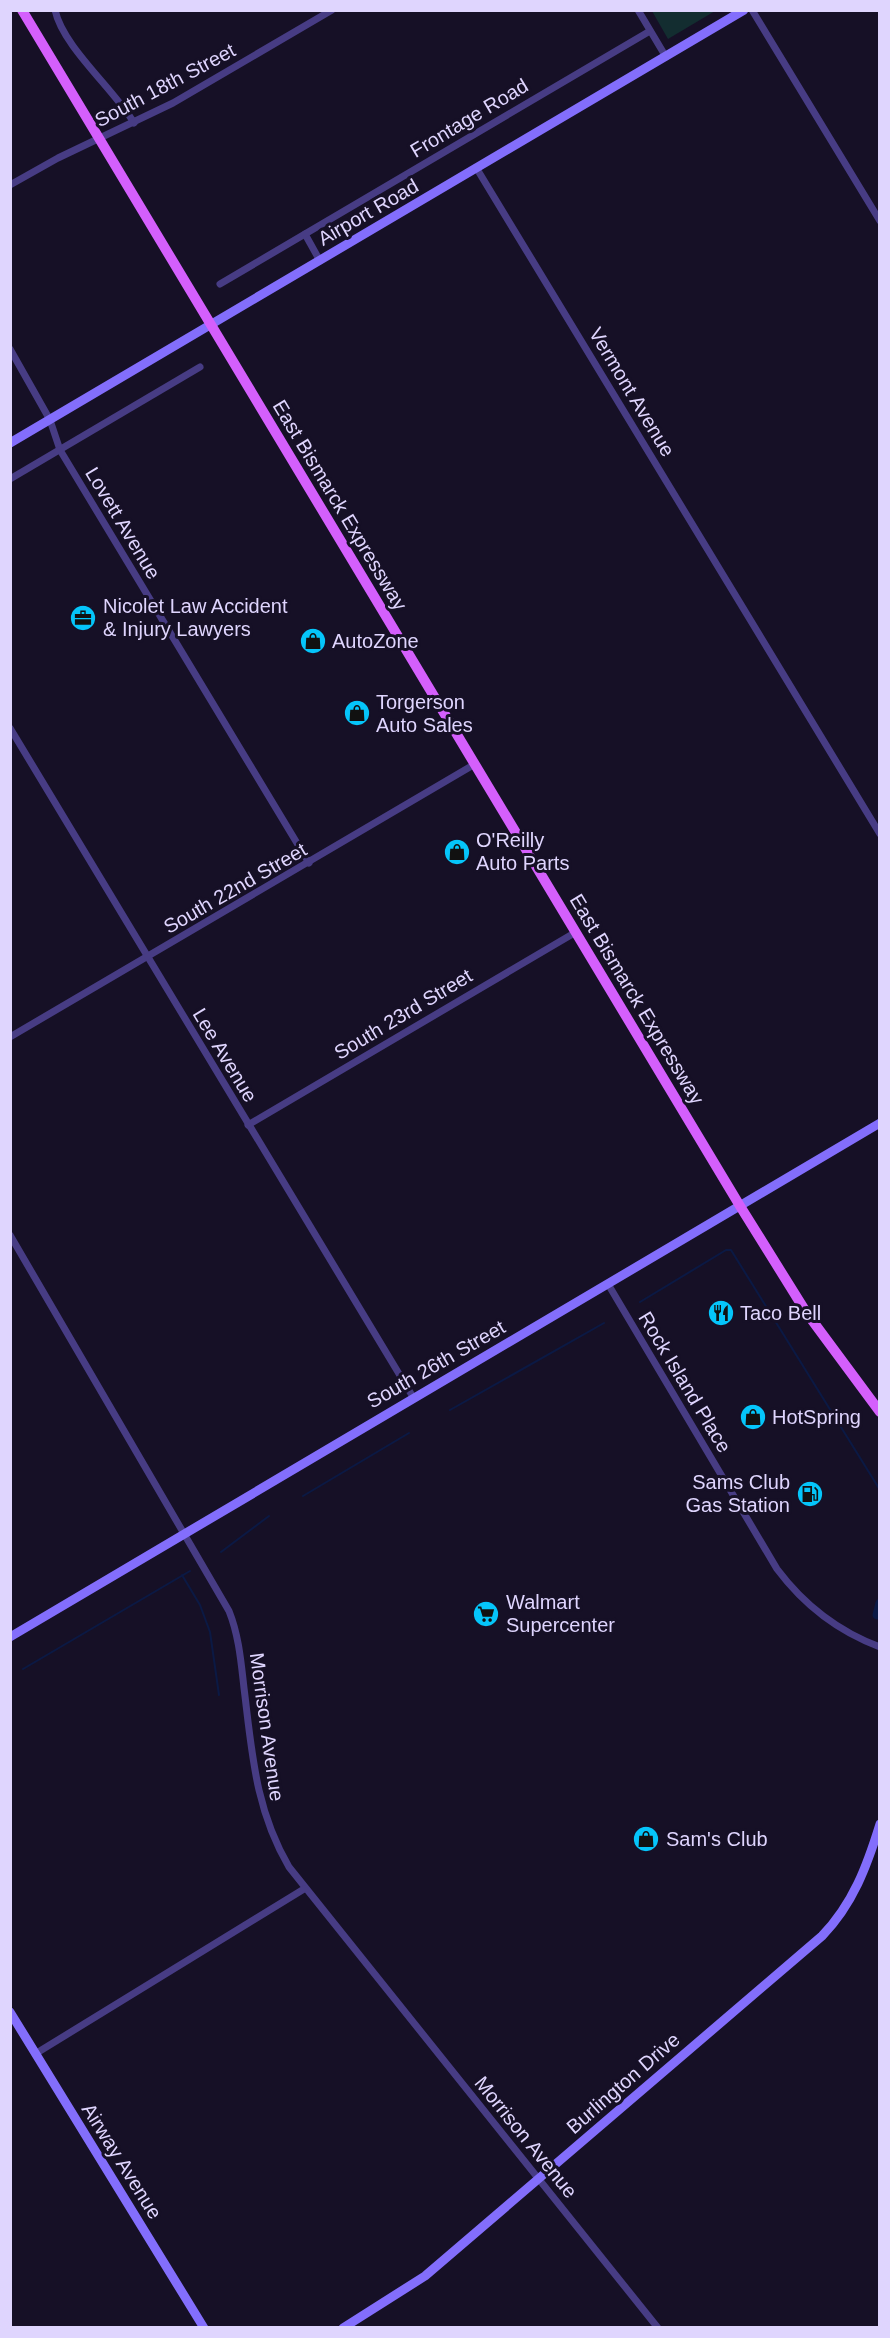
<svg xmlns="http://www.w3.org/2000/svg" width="890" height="2338" font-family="Helvetica,sans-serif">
<rect width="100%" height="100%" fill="#161026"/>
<polygon fill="#132d30" points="652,11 715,11 668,39"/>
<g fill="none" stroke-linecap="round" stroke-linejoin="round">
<g stroke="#0b1944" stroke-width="2">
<polyline points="640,1302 726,1250 731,1250 880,1490"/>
<polyline points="450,1410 604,1323"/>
<polyline points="303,1496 409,1433"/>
<polyline points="221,1552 269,1516"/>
<polyline points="182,1575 200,1605 210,1632 219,1695"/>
<polyline points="23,1669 190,1571"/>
</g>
<polyline stroke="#0b1944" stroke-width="9" points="877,1615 880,1603"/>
<g stroke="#473c84" stroke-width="7">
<path d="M55,10C63,47 114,89 134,123"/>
<polyline points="638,10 666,57"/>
<polyline points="752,10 880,221"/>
<polyline points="477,169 880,834"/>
<polyline points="10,185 58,158 173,103 332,10"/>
<polyline points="305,234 320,261"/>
<polyline points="220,284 650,31"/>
<polyline points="10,349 50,420 60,450 309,863"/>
<polyline points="10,479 200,367"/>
<polyline points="10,728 413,1397"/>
<polyline points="10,1037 475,764"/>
<polyline points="248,1125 576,932"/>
<path d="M10,1235L229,1611C239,1636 241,1662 244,1688C252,1752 255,1809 289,1867L658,2328"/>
<path d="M608,1284L777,1569C804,1605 837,1631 880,1647"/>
<polyline points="35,2054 304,1889"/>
</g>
<g stroke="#836efc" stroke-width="9">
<polyline points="10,443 744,10"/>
<polyline points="10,1637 880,1123"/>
<polyline points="10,2012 204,2328"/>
<path d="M343,2328L425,2276L822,1936C853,1904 867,1866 880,1824"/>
</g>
<polyline stroke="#d45ffc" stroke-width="10" points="22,10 740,1206 806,1312 880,1412"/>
</g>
<defs>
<g id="office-disc" transform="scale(1.35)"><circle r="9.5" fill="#05c5fa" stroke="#161026"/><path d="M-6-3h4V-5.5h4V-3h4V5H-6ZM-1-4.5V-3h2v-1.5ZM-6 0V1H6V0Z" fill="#111"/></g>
<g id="shop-disc" transform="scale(1.35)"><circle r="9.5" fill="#05c5fa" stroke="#161026"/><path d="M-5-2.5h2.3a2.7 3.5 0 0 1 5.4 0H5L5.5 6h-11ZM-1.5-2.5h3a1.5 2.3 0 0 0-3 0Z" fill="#111"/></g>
<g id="restaurant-disc" transform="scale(1.35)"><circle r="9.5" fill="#05c5fa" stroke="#161026"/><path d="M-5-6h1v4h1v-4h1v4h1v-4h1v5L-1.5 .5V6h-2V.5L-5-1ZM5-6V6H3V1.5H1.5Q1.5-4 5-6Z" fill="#111"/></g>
<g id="fuel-disc" transform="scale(1.35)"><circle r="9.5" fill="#05c5fa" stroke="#161026"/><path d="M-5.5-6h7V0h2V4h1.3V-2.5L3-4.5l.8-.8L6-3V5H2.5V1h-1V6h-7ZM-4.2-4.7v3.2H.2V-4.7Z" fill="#111"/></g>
<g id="supermarket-disc" transform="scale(1.35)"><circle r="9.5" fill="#05c5fa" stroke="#161026"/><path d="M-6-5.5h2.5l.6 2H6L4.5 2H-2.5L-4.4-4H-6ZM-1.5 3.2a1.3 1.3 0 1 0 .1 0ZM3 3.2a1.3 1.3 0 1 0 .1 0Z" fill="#111"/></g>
</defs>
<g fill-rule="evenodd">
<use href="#office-disc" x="83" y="618"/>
<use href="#shop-disc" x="313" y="641"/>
<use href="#shop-disc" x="357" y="713"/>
<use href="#shop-disc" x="457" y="852"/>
<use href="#restaurant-disc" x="721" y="1313"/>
<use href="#shop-disc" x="753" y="1417"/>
<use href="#fuel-disc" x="810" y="1494"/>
<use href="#supermarket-disc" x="486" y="1614"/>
<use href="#shop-disc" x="646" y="1839"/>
</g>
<g text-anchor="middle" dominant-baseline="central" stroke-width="6" stroke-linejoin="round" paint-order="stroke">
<g font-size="20" fill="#dfd5fe" stroke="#161026">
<text transform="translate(165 85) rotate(-28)">South 18th Street</text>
<text transform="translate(469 118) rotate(-31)">Frontage Road</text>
<text transform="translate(368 212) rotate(-30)">Airport Road</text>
<text transform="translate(632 392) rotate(59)">Vermont Avenue</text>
<text transform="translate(340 505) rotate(59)">East Bismarck Expressway</text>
<text transform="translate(123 523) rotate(59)">Lovett Avenue</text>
<text transform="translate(235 888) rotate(-30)">South 22nd Street</text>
<text transform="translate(637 999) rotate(59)">East Bismarck Expressway</text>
<text transform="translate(403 1014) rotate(-31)">South 23rd Street</text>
<text transform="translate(225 1055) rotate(59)">Lee Avenue</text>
<text transform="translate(436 1364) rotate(-30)">South 26th Street</text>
<text transform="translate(685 1382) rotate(59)">Rock Island Place</text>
<text transform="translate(267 1727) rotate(82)">Morrison Avenue</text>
<text transform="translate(623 2083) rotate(-41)">Burlington Drive</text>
<text transform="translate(526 2137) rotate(51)">Morrison Avenue</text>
<text transform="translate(122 2161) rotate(58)">Airway Avenue</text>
</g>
<g font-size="20" fill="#dfd5fe" stroke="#161026" text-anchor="start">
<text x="103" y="606">Nicolet Law Accident<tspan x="103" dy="23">&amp; Injury Lawyers</tspan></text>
<text x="332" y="641">AutoZone</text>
<text x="376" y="702">Torgerson<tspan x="376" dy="23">Auto Sales</tspan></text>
<text x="476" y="840">O'Reilly<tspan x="476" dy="23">Auto Parts</tspan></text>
<text x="740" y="1313">Taco Bell</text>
<text x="772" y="1417">HotSpring</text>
<text x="790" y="1482" text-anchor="end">Sams Club<tspan x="790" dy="23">Gas Station</tspan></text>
<text x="506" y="1602">Walmart<tspan x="506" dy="23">Supercenter</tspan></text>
<text x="666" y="1839">Sam's Club</text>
</g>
</g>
<rect width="890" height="2338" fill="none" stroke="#dfd5fe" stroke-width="24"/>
</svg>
